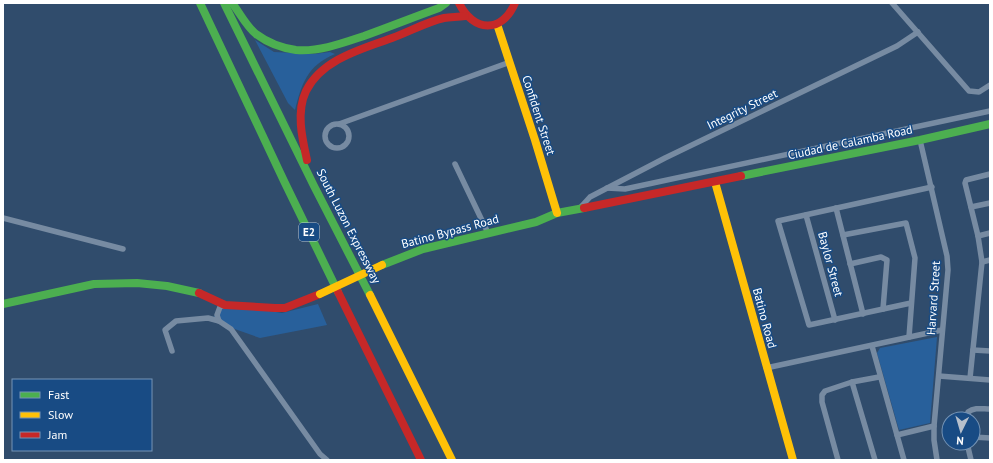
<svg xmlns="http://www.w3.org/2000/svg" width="993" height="463" font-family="'PT Sans',sans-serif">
<rect width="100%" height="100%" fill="#304c6c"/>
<g fill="#28609b">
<path d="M255,40L274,52L314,54L330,52L335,54C307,66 302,83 295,110L288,103Z"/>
<polygon points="221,303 282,313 318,304 327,325 260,338 212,321"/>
<polygon points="937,337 930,423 899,430 877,353 880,348"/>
</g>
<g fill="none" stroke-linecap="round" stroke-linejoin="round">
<g stroke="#778ba2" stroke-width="5.5">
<polyline points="892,3 969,91 979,92 990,85"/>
<circle cx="337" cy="136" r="12"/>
<polyline points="339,124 510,62"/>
<polyline points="920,140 947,256 948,270 934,426 934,440 937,460"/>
<polyline points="455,164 488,233"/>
<polyline points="607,188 625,189 990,111"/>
<polyline points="971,207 990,203"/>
<polyline points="836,208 863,314"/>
<polyline points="579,209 590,197 665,158 897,46 918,32"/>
<polyline points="806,215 835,320"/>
<polyline points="3,218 123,249"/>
<polyline points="843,235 906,223 915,258 909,337"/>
<polyline points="978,236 990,233"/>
<polyline points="982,262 990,260"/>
<polyline points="850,264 881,257 887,260 883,309"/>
<polyline points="911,303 809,325 778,221 932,187"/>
<polyline points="225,305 220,307 217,315 219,321 231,329 320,454 327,460"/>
<polyline points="872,346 904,460"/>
<polyline points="973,350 990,351"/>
<polyline points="172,351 165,330 176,321 208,318 219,321"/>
<polyline points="766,368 942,330"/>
<polyline points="939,376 990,380"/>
<polyline points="970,378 982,262 978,236 965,183 966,180 990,174"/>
<polyline points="852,382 875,460"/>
<path d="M968,419V412C975,407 982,409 990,409"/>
<polyline points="897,435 934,426"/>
<polyline points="973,437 990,438"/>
<polyline points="967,443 971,460"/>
<polyline points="838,460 822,402 822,395 825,391 852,382 879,377"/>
</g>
<g stroke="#4caf50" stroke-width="8">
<polyline points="200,3 284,181 338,292"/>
<polyline points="224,3 314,186 370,295"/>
<path d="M232,3C240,13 246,26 256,34C268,43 281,48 296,50C319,52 343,43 364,36C389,27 414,17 439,8L446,3"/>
<polyline points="741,176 920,140 990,124"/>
<polyline points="382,265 423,249 536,222 557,213 584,208"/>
<polyline points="3,304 94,284 137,283 167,286 199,293"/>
</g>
<g stroke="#ffc107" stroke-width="8">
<polyline points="497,24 535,140 557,213"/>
<polyline points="715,182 793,460"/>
<polyline points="370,295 452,460"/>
</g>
<g stroke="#c62828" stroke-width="8">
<path d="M459,3C473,32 502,34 515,3"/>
<path d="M307,160C302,138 296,112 306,91C322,59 362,49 392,38C409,32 426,22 444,18C451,17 458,17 465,16"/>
<polyline points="584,208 741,176"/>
<polyline points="338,292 421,460"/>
<polyline points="199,293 225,305 275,308 285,308 320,294"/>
</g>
<polyline stroke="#ffc107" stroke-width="8" points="320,294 382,265"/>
</g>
<g text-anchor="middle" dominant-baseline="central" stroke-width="3" stroke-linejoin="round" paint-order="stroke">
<rect fill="#184b84" stroke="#bac9da" stroke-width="1" x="299" y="223" width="20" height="18" rx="3"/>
<g font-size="11" font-weight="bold" fill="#fff">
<text x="309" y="232">E2</text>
</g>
<g font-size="12" fill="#fff" stroke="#184b84">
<text transform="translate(742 109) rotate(-26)">Integrity Street</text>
<text transform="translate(539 115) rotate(72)">Confident Street</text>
<text transform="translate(850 142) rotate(-12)">Ciudad de Calamba Road</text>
<text transform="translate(349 226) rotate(63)">South Luzon Expressway</text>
<text transform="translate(450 231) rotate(-15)">Batino Bypass Road</text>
<text transform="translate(831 264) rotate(75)">Baylor Street</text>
<text transform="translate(933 298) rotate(-86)">Harvard Street</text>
<text transform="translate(765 318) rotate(75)">Batino Road</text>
</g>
</g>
<rect width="993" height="463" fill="none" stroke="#ffffff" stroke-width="8"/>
<rect x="12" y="379" width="140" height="72" fill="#184b84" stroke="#7493b5"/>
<rect x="20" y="392" width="20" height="6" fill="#4caf50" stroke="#7493b5"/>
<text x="48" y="399" font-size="12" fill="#ffffff">Fast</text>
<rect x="20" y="412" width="20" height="6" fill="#ffc107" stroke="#7493b5"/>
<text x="48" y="419" font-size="12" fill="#ffffff">Slow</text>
<rect x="20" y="432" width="20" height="6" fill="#c62828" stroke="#7493b5"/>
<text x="48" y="439" font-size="12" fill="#ffffff">Jam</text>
<g transform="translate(961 431) rotate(185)"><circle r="19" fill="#184b84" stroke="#7493b5"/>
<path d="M0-3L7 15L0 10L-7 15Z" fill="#b7c0cc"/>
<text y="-6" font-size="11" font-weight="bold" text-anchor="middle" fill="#ffffff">N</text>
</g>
</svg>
